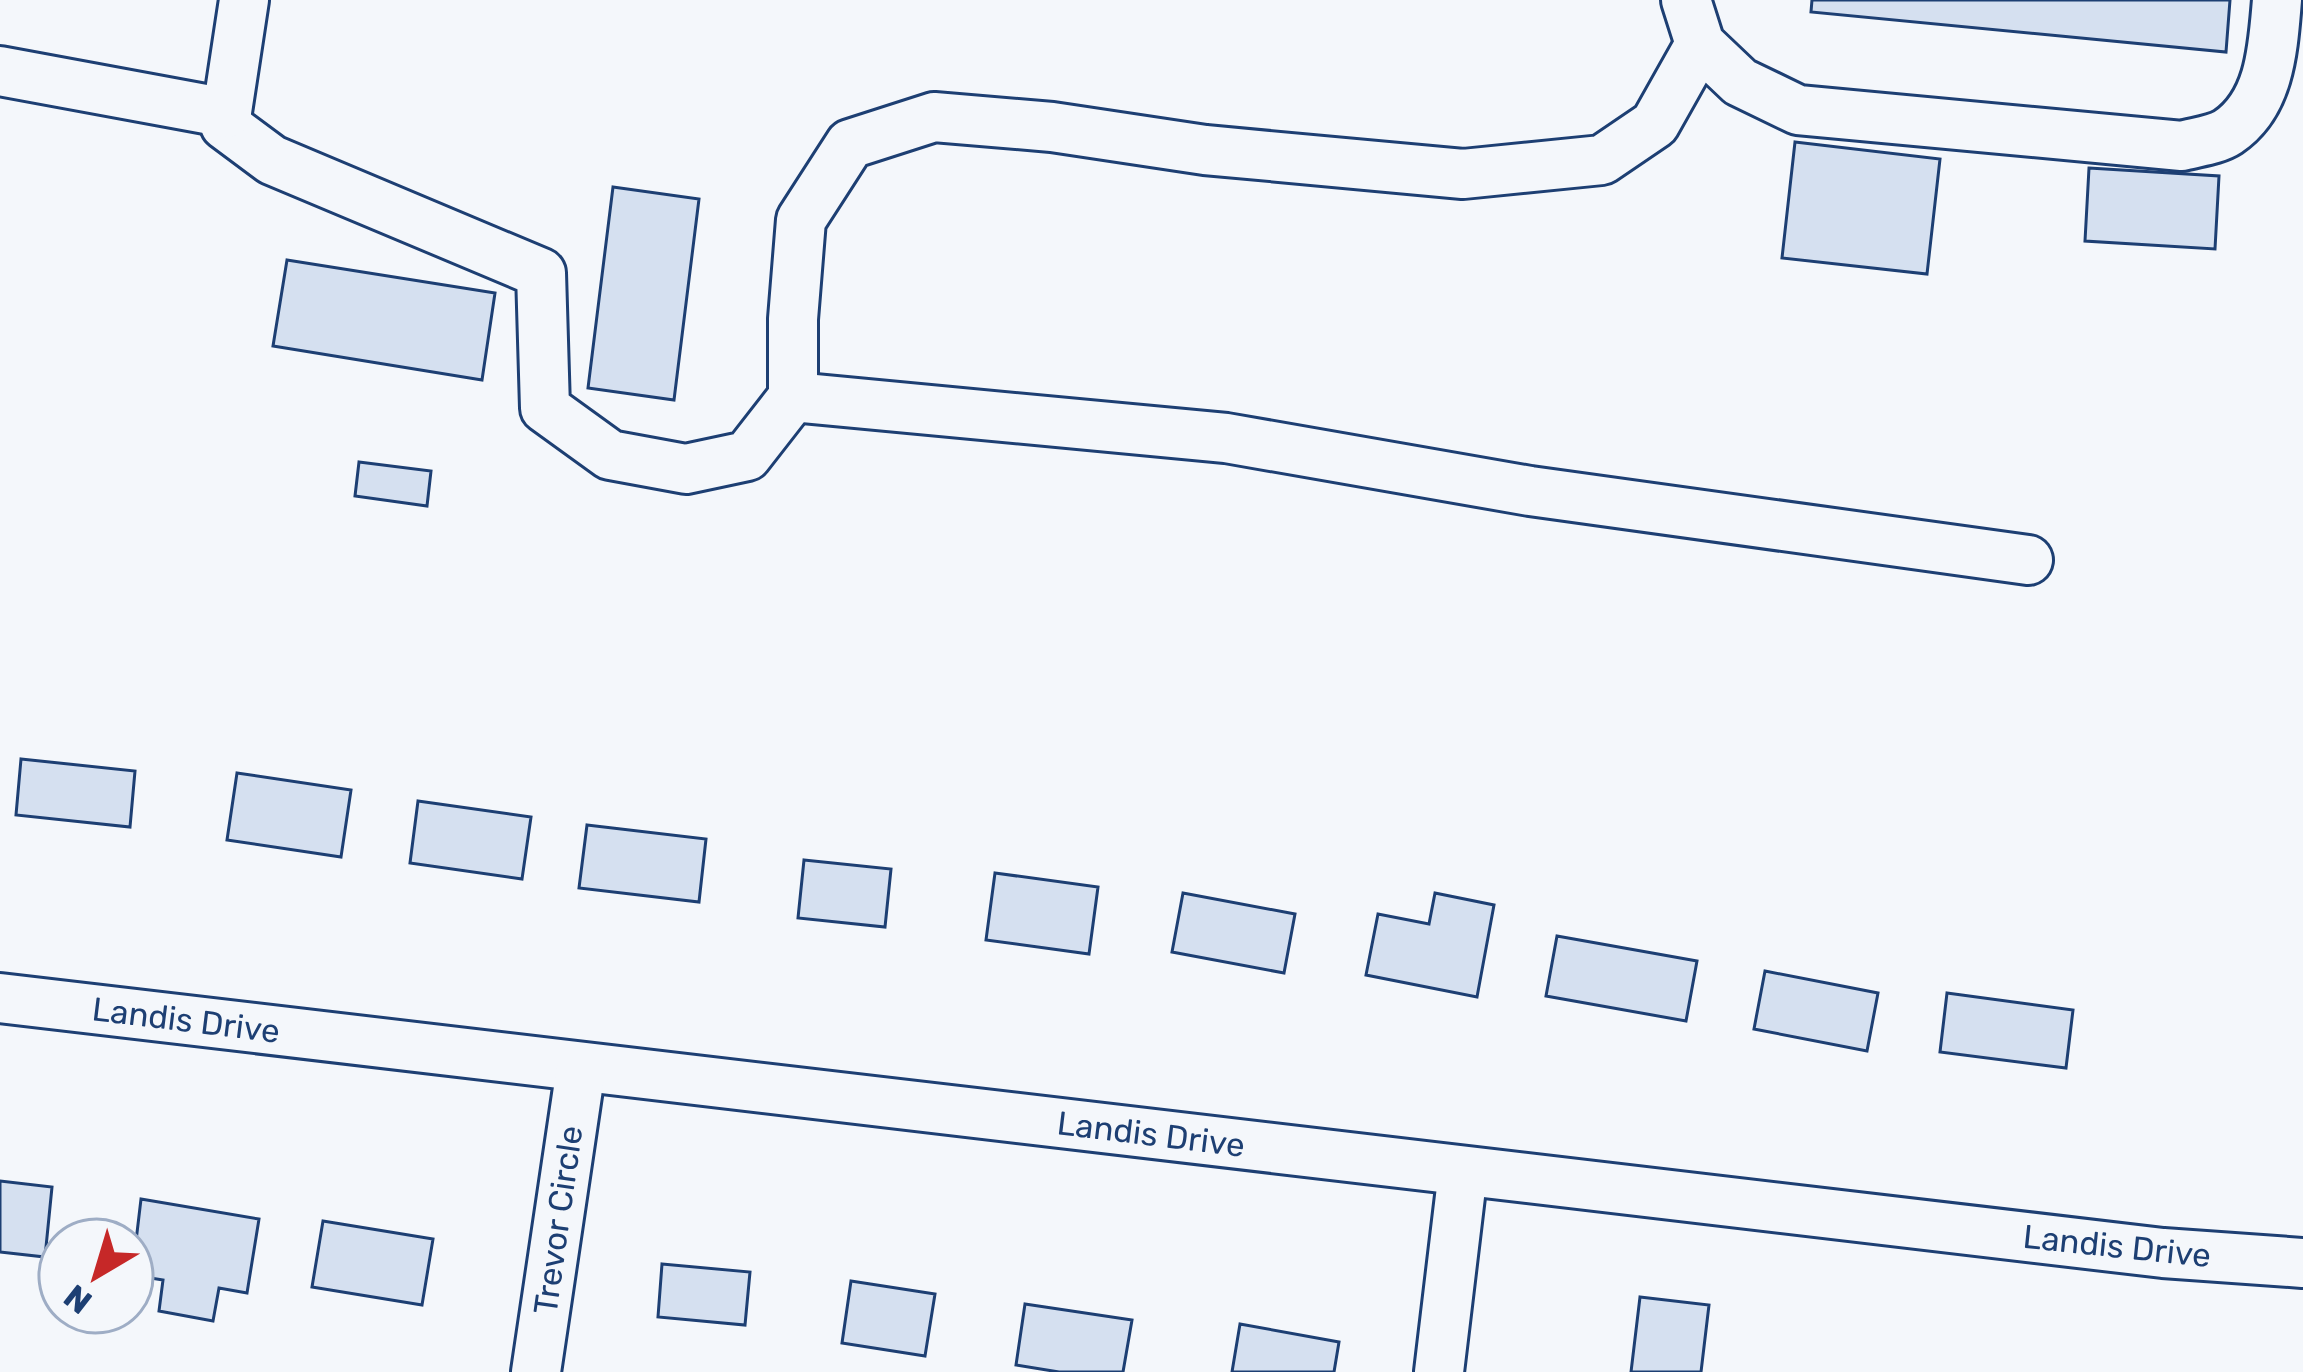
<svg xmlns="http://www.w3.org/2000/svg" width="2303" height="1372" font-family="Rubik,sans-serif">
<rect width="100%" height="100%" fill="#f4f7fb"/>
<g fill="#d5e0f0" stroke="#1d3f73" stroke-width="3">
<polygon points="1812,0 2230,0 2226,52 1811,12"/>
<polygon points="1795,142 1940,159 1927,274 1782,258"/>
<polygon points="2089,168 2219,176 2215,249 2085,241"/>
<polygon points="613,187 699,199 674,400 588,388"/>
<polygon points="287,260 495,293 482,380 273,346"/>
<polygon points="359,462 431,471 427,506 355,496"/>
<polygon points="21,759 135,771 130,827 16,815"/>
<polygon points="237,773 351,790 341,857 227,840"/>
<polygon points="418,801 531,817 522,879 410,863"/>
<polygon points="587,825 706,839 699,902 579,888"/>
<polygon points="804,860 891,869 885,927 798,918"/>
<polygon points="995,873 1098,887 1089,954 986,940"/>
<polygon points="1183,893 1295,914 1284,973 1172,952"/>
<polygon points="1435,893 1494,905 1477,997 1366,975 1378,914 1429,924"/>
<polygon points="1557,936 1697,961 1686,1021 1546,996"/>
<polygon points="1765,971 1878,993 1867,1051 1754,1029"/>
<polygon points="1947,993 2073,1010 2066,1068 1940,1052"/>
<polygon points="0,1181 52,1187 45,1257 0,1252"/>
<polygon points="141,1199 259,1219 247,1293 219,1288 213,1321 159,1311 163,1280 132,1275"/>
<polygon points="323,1221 433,1239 422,1305 312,1287"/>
<polygon points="662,1264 750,1272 745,1325 658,1317"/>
<polygon points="851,1281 935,1294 925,1356 842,1343"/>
<polygon points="1640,1297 1709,1305 1701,1372 1631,1372"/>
<polygon points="1025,1304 1132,1320 1123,1372 1059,1372 1016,1365"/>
<polygon points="1240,1324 1339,1342 1334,1372 1232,1372"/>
</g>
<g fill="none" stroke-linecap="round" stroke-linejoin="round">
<g stroke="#1d3f73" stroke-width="54">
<g id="minor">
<polyline points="244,0 225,125 272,160 541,273 545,408 610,455 686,469 747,456 793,397 793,319 801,220 850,144 934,117 1052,127 1205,150 1463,174 1602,160 1655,124 1700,44"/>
<path d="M1686,0L1700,44L1740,82L1798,110L2182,146C2196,142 2216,140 2228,132C2271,103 2273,46 2277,0"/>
<polyline points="0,71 227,113"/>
<polyline points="793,397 1226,438 1530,491 2028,560"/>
<polyline points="0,998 2163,1253 2303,1263"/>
<polyline points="536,1372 581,1068"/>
<polyline points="1439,1372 1463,1171"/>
</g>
</g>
<use href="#minor" stroke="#f4f7fb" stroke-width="48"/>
</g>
<g text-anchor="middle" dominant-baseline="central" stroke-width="9" stroke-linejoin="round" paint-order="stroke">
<g font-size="33" fill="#1d3f73" stroke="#f4f7fb">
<text transform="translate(186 1020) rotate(7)">Landis Drive</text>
<text transform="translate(1151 1134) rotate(7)">Landis Drive</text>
<text transform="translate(558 1220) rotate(-82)">Trevor Circle</text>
<text transform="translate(2117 1246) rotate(6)">Landis Drive</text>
</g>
</g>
<g transform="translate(96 1276) rotate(218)"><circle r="57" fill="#f4f7fb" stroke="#9eadc5" stroke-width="3"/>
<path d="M0-9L21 45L0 30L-21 45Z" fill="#c62828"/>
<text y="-18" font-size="33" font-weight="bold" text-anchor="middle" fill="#1d3f73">N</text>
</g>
</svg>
